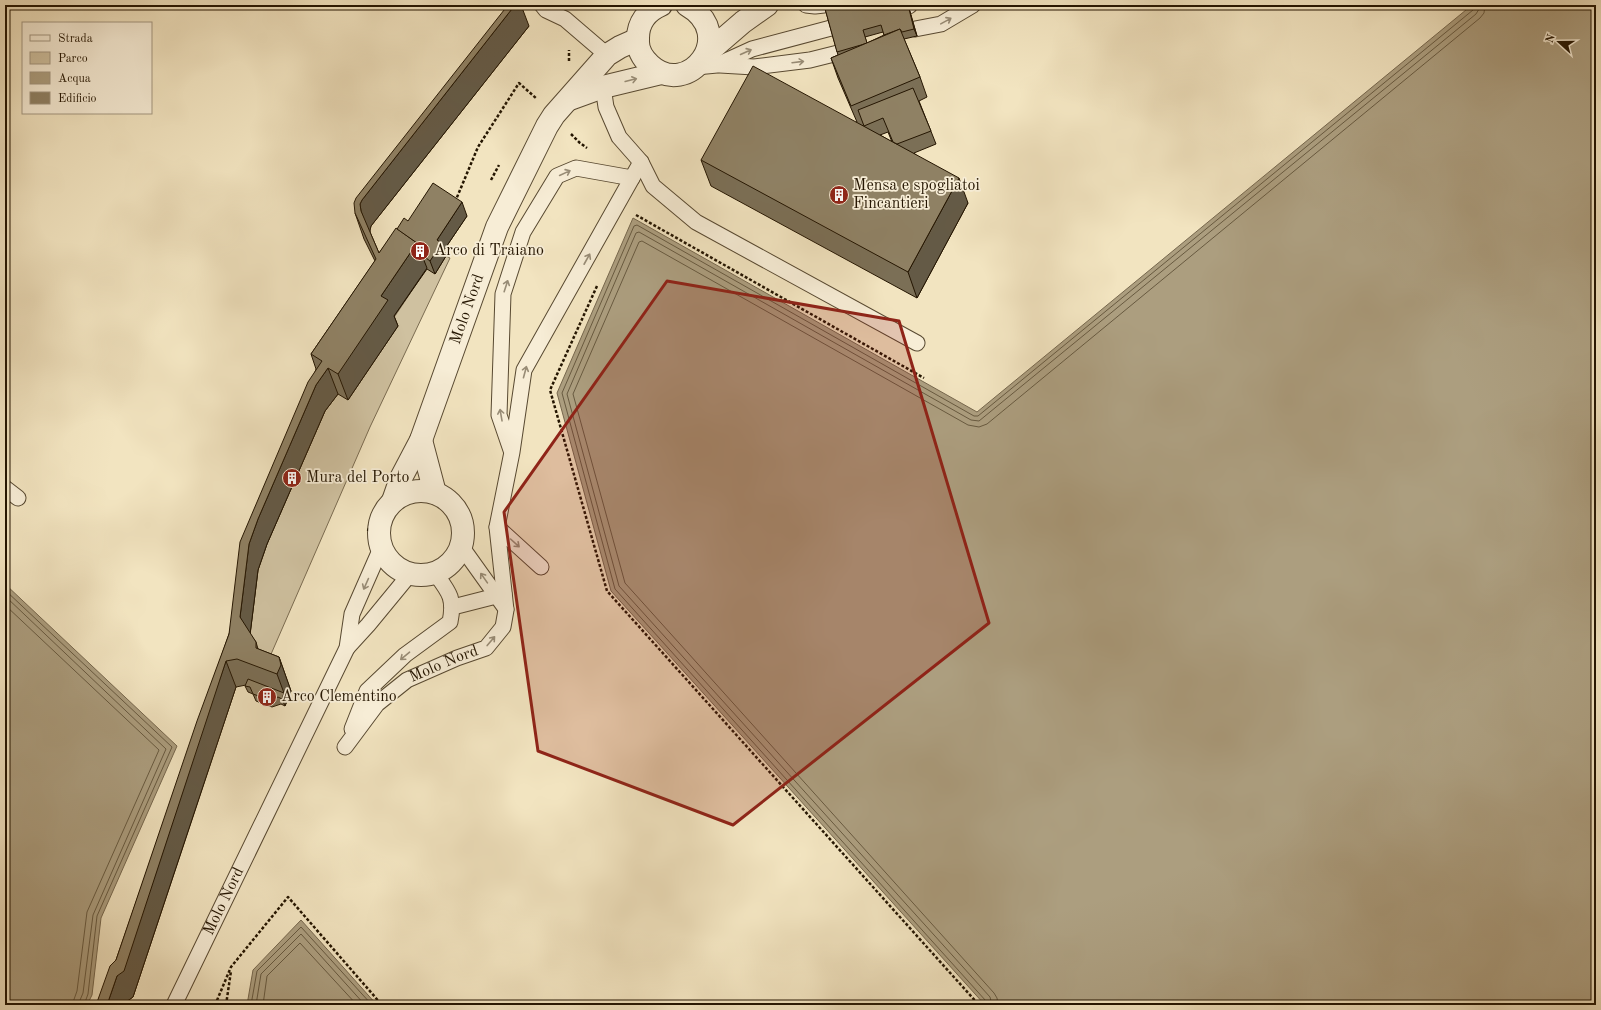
<svg xmlns="http://www.w3.org/2000/svg" width="1601" height="1010" font-family="'Old Standard TT',serif">
<rect width="100%" height="100%" fill="#f2e4c0"/>
<filter id="stains"><feTurbulence type="fractalNoise" baseFrequency=".005" numOctaves="4"/><feColorMatrix values="0 0 0 0 .2 0 0 0 0 .09 0 0 0 0 .02 0 0 0 .5 -.17"/></filter>
<radialGradient id="worn" r=".72"><stop offset=".6" stop-color="#630" stop-opacity="0"/><stop offset="1" stop-color="#630" stop-opacity=".3"/></radialGradient>
<polygon fill="#cfc1a0" stroke="#7a6b50" points="446,256 450,258 370,427 265,668 249,643 258,570 267,544 325,411 391,322 427,268"/>
<g fill="#ac9e7f" stroke="#76674d">
<polygon points="1472,5 1592,5 1596,26 1596,1005 985,1005 611,591 557,393 633,218 977,412"/>
<polygon points="5,584 177,746 101,918 92,995 87,1005 5,1005"/>
<polygon points="301,920 377,1005 247,1005 253,970"/>
</g>
<g fill="none" stroke-linecap="round" stroke-linejoin="round">
<g stroke="#685a40" stroke-width="1">
<polyline points="5,590 172,747 97,916 88,994 84,1005"/>
<polyline points="5,596 166,749 93,915 83,993 78,1005"/>
<polyline points="5,605 159,750 87,912 77,991 72,1005"/>
<polyline points="251,1005 257,971 301,927 372,1005"/>
<polyline points="256,1005 261,974 301,934 365,1005"/>
<polyline points="263,1005 267,976 300,943 357,1005"/>
<polyline points="987,1005 986,1001 615,589 562,393 634,226 637,225 974,416 978,416 1473,10 1474,5"/>
<polyline points="992,1005 990,997 619,586 567,394 636,233 639,232 971,420 979,421 1476,14 1479,9 1479,5"/>
<polyline points="998,1005 997,998 994,993 625,583 573,394 639,242 642,241 968,425 979,427 987,424 1480,18 1484,13 1485,5"/>
</g>
<g stroke="#584931" stroke-width="17">
<g id="lane">
<polyline points="542,5 546,10 565,19 607,55"/>
<polyline points="806,5 815,6 824,5"/>
<polyline points="909,6 910,5"/>
<polyline points="915,29 941,24 973,5"/>
<polyline points="720,65 754,67 810,60 838,53"/>
<polyline points="696,67 717,65 752,49 831,28"/>
<polyline points="603,87 606,107 619,137 641,162 653,186 696,222 917,343"/>
<polyline points="511,450 499,415 503,294 523,232 557,176 576,168 632,178"/>
<polyline points="5,488 18,498"/>
<polyline points="497,527 512,452 524,370 641,162"/>
<polyline points="461,546 506,609"/>
<polyline points="453,607 504,594"/>
<polyline points="347,648 368,625 410,574"/>
<path d="M352,729L367,691L405,655L450,622C455,598 449,592 435,573"/>
<path id="s1" d="M345,747L377,704L407,680L457,658L486,648L503,627L506,610L497,527L541,567"/>
<path id="s2" d="M174,1005L347,648L352,614L381,548"/>
</g>
</g>
<g stroke="#584931" stroke-width="24">
<g id="street">
<path d="M661,5C647,11 638,23 638,38C637,48 642,58 650,65C688,100 739,35 687,5"/>
<polyline points="707,53 743,22 767,5"/>
<polyline points="570,99 603,87 661,73"/>
<polyline points="421,440 435,493"/>
<circle cx="421" cy="533" r="42"/>
<path id="s3" d="M393,501L401,478L421,440L497,227L547,126L554,115L607,55L620,47L638,39"/>
</g>
</g>
<g stroke="#241501" stroke-width="2.5" stroke-dasharray="3 2" stroke-linecap="butt">
<polyline points="569,61 569,50"/>
<polyline points="571,134 580,143 587,148"/>
<polyline points="491,180 499,165"/>
<polyline points="455,202 478,147 519,83 537,99"/>
<polyline points="636,215 924,378"/>
<polyline points="597,286 550,390 607,591 979,1005"/>
<polyline points="368,531 373,515"/>
<polyline points="215,1005 231,967 288,897 382,1005"/>
<polyline points="226,1005 231,971"/>
</g>
<use href="#lane" stroke="#f7edd6" stroke-width="15"/>
<use href="#street" stroke="#f7edd6" stroke-width="22"/>
</g>
<g fill="#7b6f56" stroke="#241501" fill-rule="evenodd">
<path d="M824,5H908L917,36L904,39L920,77L927,97L919,101L936,144L914,153L968,203L917,298L711,186L701,160L857,122L838,78L831,58L838,55ZM883,32L884,35L867,43L865,37ZM888,132L892,142L880,135Z"/>
<polygon points="529,26 371,226 370,230 370,232 379,253 397,229 408,221 467,216 444,250 446,256 435,274 427,269 394,316 398,326 348,400 338,394 325,411 267,544 258,570 250,634 256,642 258,649 279,657 291,691 285,706 281,704 272,707 256,701 253,694 248,692 245,686 246,685 236,687 133,997 126,1002 125,1005 96,1005 116,960 229,634 316,369 311,354 375,261 364,239 355,213"/>
</g>
<g fill="#645a46" stroke="#241501">
<polygon points="515,5 521,5 529,26 371,226 370,230 370,237 361,211 360,204 362,200"/>
<polygon points="908,5 917,36 914,29"/>
<polygon points="959,178 968,203 917,298 908,272"/>
<polygon points="462,202 467,216 444,250 446,256 435,274 430,261 437,240"/>
<polygon points="417,243 427,268 394,316 398,326 348,400 338,374 381,296"/>
<polygon points="328,368 338,394 325,411 267,544 258,570 249,643 240,617 249,544 258,519 316,385"/>
<polygon points="279,657 291,691 285,706 282,699 284,693 277,674"/>
<polygon points="226,661 236,687 133,997 126,1002 125,1005 107,1005"/>
</g>
<g fill="#8f8164" stroke="#241501">
<polygon points="508,5 515,5 362,200 360,204 361,211 379,253 396,228 417,243 381,296 388,300 338,374 328,368 316,385 258,519 249,544 240,617 256,642 256,648 279,657 281,665 277,674 237,659 226,661 124,971 117,976 107,1005 96,1005 110,966 116,960 197,721 229,634 240,542 308,382 322,361 311,354 376,259 355,213 354,203 356,198"/>
<polygon points="824,5 908,5 914,29 902,32 900,29 884,35 881,25 863,30 867,43 861,45 837,52"/>
<polygon points="900,29 920,77 851,106 831,58"/>
<polygon points="753,66 959,178 908,272 701,160"/>
<polygon points="913,88 931,131 897,144 893,142 883,118 864,126 858,110"/>
<polygon points="433,183 462,202 437,240 442,243 430,261 422,255 417,243 397,229 404,218 408,221"/>
<polygon points="248,679 284,693 282,699 278,697 270,700 253,694 250,687 245,686"/>
</g>
<defs><path id="oneway-shaft" d="M-6 0H5M1.5-3L5.5 0L1.5 3" fill="none" stroke-width="1.6" stroke-linecap="round" stroke-linejoin="round"/></defs>
<g stroke="#988c76">
<use href="#oneway-shaft" transform="translate(946 21) rotate(-29)"/>
<use href="#oneway-shaft" transform="translate(746 52) rotate(-24)"/>
<use href="#oneway-shaft" transform="translate(798 62) rotate(-7)"/>
<use href="#oneway-shaft" transform="translate(631 80) rotate(-14)"/>
<use href="#oneway-shaft" transform="translate(565 173) rotate(-25)"/>
<use href="#oneway-shaft" transform="translate(587 259) rotate(-61)"/>
<use href="#oneway-shaft" transform="translate(506 286) rotate(-72)"/>
<use href="#oneway-shaft" transform="translate(525 372) rotate(-75)"/>
<use href="#oneway-shaft" transform="translate(501 415) rotate(-100)"/>
<use href="#oneway-shaft" transform="translate(515 543) rotate(42)"/>
<use href="#oneway-shaft" transform="translate(484 578) rotate(-125)"/>
<use href="#oneway-shaft" transform="translate(366 584) rotate(114)"/>
<use href="#oneway-shaft" transform="translate(491 641) rotate(-50)"/>
<use href="#oneway-shaft" transform="translate(405 656) rotate(140)"/>
</g>
<path fill="#8f2418" fill-opacity="0.2" stroke="#8f2418" stroke-width="3" stroke-linejoin="round" d="M667,281L899,321L989,623L733,825L538,751L504,512Z"/>
<defs>
<g id="building-disc" transform="scale(1)"><circle r="9.5" fill="#8f2418" stroke="#f7edd6"/><path d="M-4-6H4V6H1V3H-1V6H-4ZM-2.5-4.3h1.7v1.8h-1.7ZM.8-4.3h1.7v1.8H.8ZM-2.5-1h1.7V.8h-1.7ZM.8-1h1.7V.8H.8Z" fill="#fff"/></g>
</defs>
<g fill-rule="evenodd">
<use href="#building-disc" x="839" y="195"/>
<use href="#building-disc" x="420" y="251"/>
<use href="#building-disc" x="292" y="478"/>
<use href="#building-disc" x="267" y="697"/>
</g>
<g text-anchor="middle" dominant-baseline="central" stroke-width="3.5" stroke-linejoin="round" paint-order="stroke">
<g font-size="16" fill="#241501" stroke="#f7edd6" text-anchor="start">
<text x="853" y="186">Mensa e spogliatoi<tspan x="853" dy="18">Fincantieri</tspan></text>
<text x="434" y="251">Arco di Traiano</text>
<text x="306" y="478">Mura del Porto</text>
<text x="281" y="697">Arco Clementino</text>
</g>
<g font-size="16" fill="#241501" stroke="#f7edd6">
<text stroke="none"><textPath href="#s3" startOffset="206">Molo Nord</textPath></text>
<text stroke="none"><textPath href="#s1" startOffset="132">Molo Nord</textPath></text>
<text stroke="none"><textPath href="#s2" startOffset="115">Molo Nord</textPath></text>
</g>
</g>
<rect width="1601" height="1010" fill="none" stroke="#f2e4c0" stroke-width="20"/>
<rect x="6" y="6" width="1589" height="998" fill="none" stroke="#241501" stroke-width="2"/>
<rect x="10" y="10" width="1581" height="990" fill="none" stroke="#241501"/>
<rect x="22" y="22" width="130" height="92" fill="#f7edd6" stroke="#a39781"/>
<rect x="30" y="35" width="20" height="6" fill="#f7edd6" stroke="#a39781"/>
<text x="58" y="42" font-size="12" fill="#241501">Strada</text>
<rect x="30" y="52" width="20" height="12" fill="#cfc1a0" stroke="#a39781"/>
<text x="58" y="62" font-size="12" fill="#241501">Parco</text>
<rect x="30" y="72" width="20" height="12" fill="#ac9e7f" stroke="#a39781"/>
<text x="58" y="82" font-size="12" fill="#241501">Acqua</text>
<rect x="30" y="92" width="20" height="12" fill="#8f8164" stroke="#a39781"/>
<text x="58" y="102" font-size="12" fill="#241501">Edificio</text>
<g transform="translate(1559 42) rotate(291)" stroke="#f7edd6" stroke-width="3" paint-order="stroke">
<path d="M0-3L7 15L0 10L-7 15Z" fill="#241501"/>
<text y="-6" font-size="11" font-weight="bold" text-anchor="middle" fill="#241501">N</text>
</g>
<rect width="100%" height="100%" filter="url(#stains)"/>
<rect width="100%" height="100%" fill="url(#worn)"/>
</svg>
